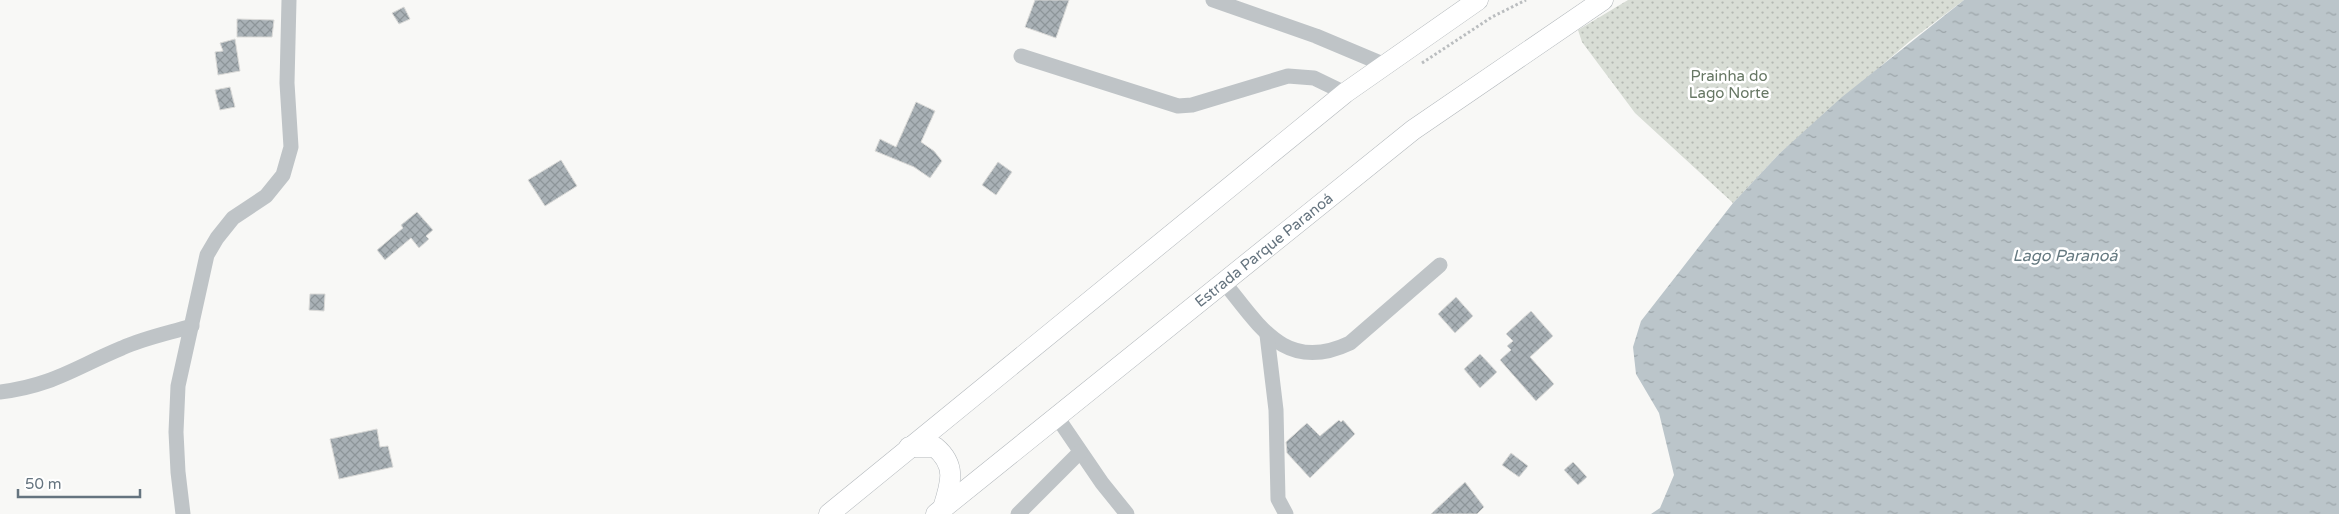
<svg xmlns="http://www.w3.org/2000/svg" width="2339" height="514" font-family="'Varela Round',sans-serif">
<defs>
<pattern id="green-dots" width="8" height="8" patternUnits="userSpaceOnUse" patternTransform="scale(1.25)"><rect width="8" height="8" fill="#d8ddd5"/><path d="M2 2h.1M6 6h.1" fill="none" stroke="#b3b8b2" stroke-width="1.8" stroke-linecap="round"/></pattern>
<pattern id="water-ripples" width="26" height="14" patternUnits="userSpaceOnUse" patternTransform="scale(1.25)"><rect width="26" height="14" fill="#bbc5ca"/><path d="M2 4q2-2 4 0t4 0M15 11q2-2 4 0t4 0" fill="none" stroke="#9ca5a9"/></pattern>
<pattern id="building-cross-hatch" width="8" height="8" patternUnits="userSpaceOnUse" patternTransform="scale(1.25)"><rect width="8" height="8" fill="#a9b1b6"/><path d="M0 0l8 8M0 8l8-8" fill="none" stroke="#8d9599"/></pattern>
</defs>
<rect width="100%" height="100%" fill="#f8f8f6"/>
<polygon fill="url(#green-dots)" points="1628,0 1964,0 1910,41 1780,153 1733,203 1635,113 1582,42 1578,30"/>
<polygon fill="url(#water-ripples)" points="1964,0 2339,0 2339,514 1651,514 1660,508 1674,475 1659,413 1636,374 1633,347 1641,321 1733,203 1780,153 1842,97"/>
<g fill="url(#building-cross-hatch)" stroke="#dadad8">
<polygon points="1035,0 1069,0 1056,38 1025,27"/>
<polygon points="404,7 410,19 399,24 392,13"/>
<polygon points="237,19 274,20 272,37 237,37"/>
<polygon points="235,39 240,71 218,75 215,52 223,51 220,43"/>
<polygon points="230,87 235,107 220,110 215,90"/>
<polygon points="916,102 935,111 921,142 934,151 942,161 930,178 914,167 875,151 880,139 896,147"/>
<polygon points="561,160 577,186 545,206 528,180"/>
<polygon points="998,162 1012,172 996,195 982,185"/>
<polygon points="417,212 433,230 426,236 429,239 419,248 411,238 385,260 377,250 403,228 401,225"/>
<polygon points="310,294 325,294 324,311 309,310"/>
<polygon points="1456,297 1473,316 1455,333 1438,314"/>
<polygon points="1531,311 1553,336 1530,357 1554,384 1536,401 1500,360 1511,350 1507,346 1513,341 1506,334"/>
<polygon points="1480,354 1497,372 1480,388 1464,369"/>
<polygon points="1339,420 1341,422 1343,420 1355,434 1310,478 1287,453 1286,442 1307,423 1320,436"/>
<polygon points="377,429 380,447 388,446 393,467 339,479 330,439"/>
<polygon points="1511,453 1528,466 1519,477 1502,465"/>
<polygon points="1573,462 1587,477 1578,485 1564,470"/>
<polygon points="1465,482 1484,507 1477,514 1431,514"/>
</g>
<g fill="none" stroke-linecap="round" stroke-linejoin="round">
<g stroke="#b3b8bc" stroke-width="21">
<g id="major">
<path d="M909,447H935C957,465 951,483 943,508"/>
<polyline points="829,514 1345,93 1478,0"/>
<path id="s1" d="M936,514L1413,130L1603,0"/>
</g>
</g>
<polyline stroke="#babdbf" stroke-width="3" stroke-dasharray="2.5 2.5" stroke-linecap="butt" points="1422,63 1492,17 1526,0"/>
<g stroke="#bfc4c7" stroke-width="15">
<polyline points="1213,0 1316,36 1385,65"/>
<polyline points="1021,56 1178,106 1192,105 1288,76 1314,78 1345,93"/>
<path d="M1223,281C1259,325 1285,374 1350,343L1440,265"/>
<polyline points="1267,335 1276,410 1278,499 1286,514"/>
<path d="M0,392C52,386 76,367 122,348C144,338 169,333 192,326"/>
<polyline points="1057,417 1102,483 1127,514"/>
<polyline points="183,514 178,472 176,432 178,386 207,255 217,238 233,218 266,196 283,175 291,147 287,83 289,0"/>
<polyline points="1018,514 1080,452"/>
</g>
<use href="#major" stroke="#fff" stroke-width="20"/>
</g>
<g text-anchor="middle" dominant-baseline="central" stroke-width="5" stroke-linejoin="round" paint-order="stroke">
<g font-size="15" fill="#677764" stroke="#fff">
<text x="1729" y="76">Prainha do<tspan x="1729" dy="17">Lago Norte</tspan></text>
</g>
<g font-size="15" fill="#65747f" stroke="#fff">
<text stroke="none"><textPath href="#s1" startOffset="421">Estrada Parque Paranoá</textPath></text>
</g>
<g font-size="16" font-style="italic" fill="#657980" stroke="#fff">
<text x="2065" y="256">Lago Paranoá</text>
</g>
</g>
<path d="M18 489v8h122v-8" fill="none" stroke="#65747f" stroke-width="2.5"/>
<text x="25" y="489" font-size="15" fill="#65747f" stroke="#ffffff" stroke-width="4" paint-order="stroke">50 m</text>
</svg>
